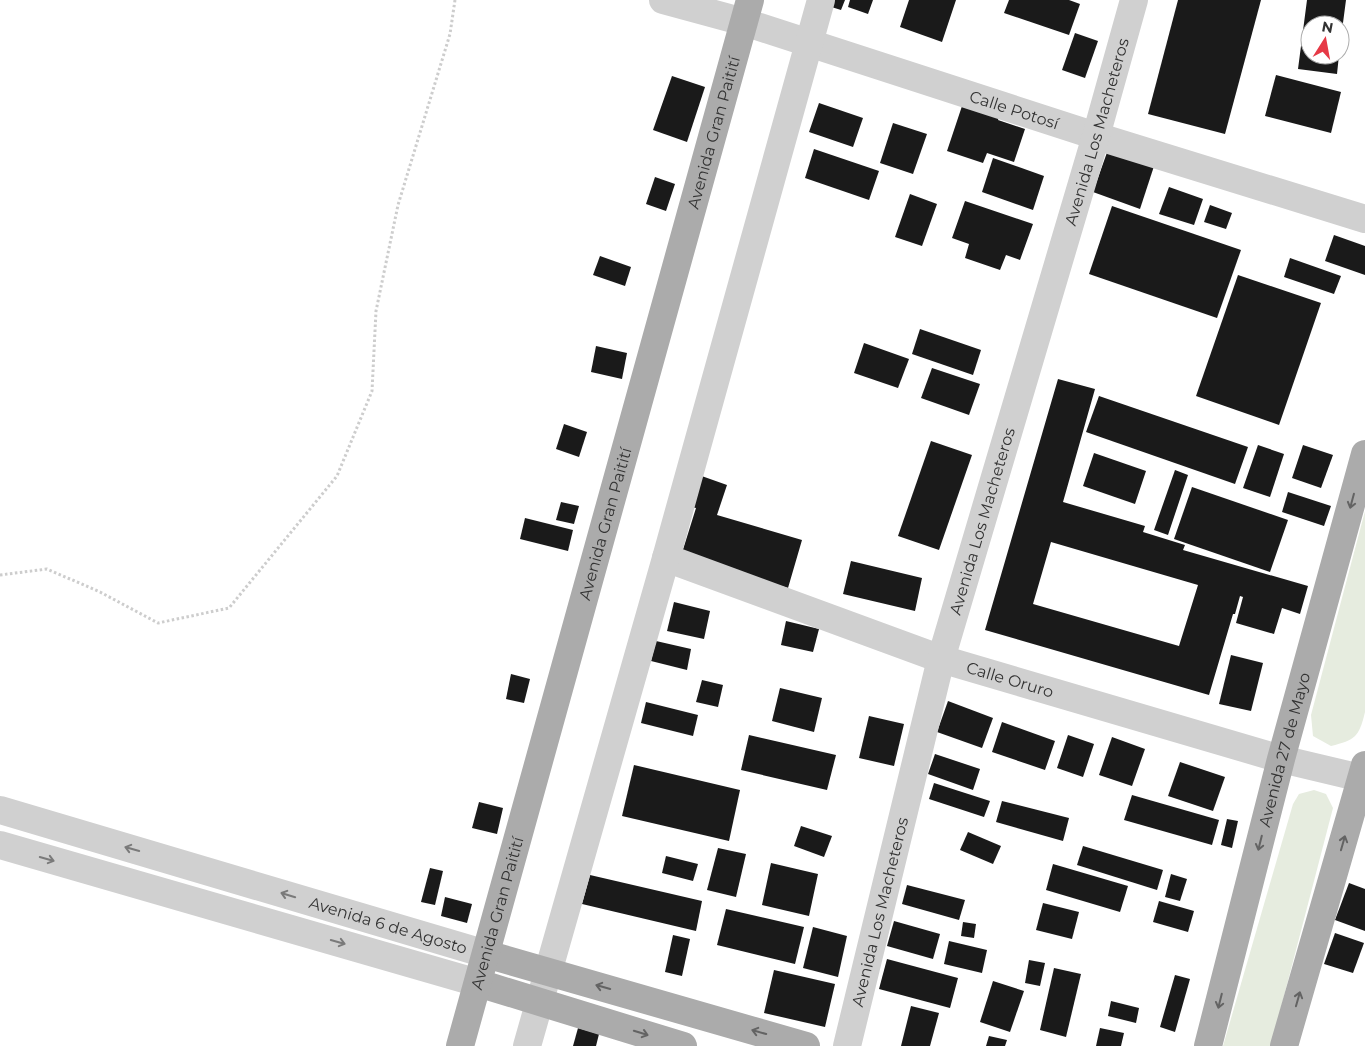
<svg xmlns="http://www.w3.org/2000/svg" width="1365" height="1046" font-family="Montserrat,sans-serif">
<rect width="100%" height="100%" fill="#fff"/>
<g fill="#e6ecdf">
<path d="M1365,511V712C1359,737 1355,740 1331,746L1313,736L1311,715Z"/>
<polygon points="1314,790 1326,794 1333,808 1271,1046 1223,1046 1293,804 1299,794"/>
</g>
<g fill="#1a1a1a" fill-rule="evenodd">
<polygon points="826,0 845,0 841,10 825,5"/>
<polygon points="850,0 873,0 868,14 848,7"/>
<polygon points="909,0 956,0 942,42 900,27"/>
<polygon points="1009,0 1069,0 1080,4 1069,35 1004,13"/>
<polygon points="1178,0 1261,0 1225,134 1148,114"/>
<polygon points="1307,0 1346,0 1341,38 1340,25 1310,25 1310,55 1339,55 1337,74 1298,69"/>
<polygon points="1075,33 1098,41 1085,78 1062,70"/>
<polygon points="1276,75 1341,92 1331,133 1265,116"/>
<polygon points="672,76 705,87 687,142 653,130"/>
<polygon points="965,97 1002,109 998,120 1025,129 1014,162 987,153 983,163 947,151"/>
<polygon points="819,103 863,118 853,147 809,132"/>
<polygon points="893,123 927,134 913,174 880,163"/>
<polygon points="1110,144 1156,160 1140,209 1093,192"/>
<polygon points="814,149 879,171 869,200 805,178"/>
<polygon points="993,158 1044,176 1033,210 982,192"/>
<polygon points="655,177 675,184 666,211 646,204"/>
<polygon points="1169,187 1203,199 1194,225 1159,214"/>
<polygon points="910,194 937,204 922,246 895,237"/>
<polygon points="965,201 1033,224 1020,260 1006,255 1000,270 965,258 969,244 952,238"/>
<polygon points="1210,205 1232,213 1226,229 1204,222"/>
<polygon points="1112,206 1241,250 1217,318 1089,274"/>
<polygon points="1334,235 1365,246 1365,275 1325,261"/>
<polygon points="600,256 631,267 625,286 593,275"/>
<polygon points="1290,258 1341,276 1334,294 1284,277"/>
<polygon points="1238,275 1321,303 1279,425 1196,396"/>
<polygon points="920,329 981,350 973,375 912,354"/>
<polygon points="864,343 909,359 898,388 854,373"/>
<polygon points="596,346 627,353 622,379 591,372"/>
<polygon points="932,368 980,384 969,415 921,398"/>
<path d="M1058,379L1095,389L1063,502L1145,526L1143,532L1185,545L1183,550L1308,586L1300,614L1282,608L1274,634L1236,623L1243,597L1240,596L1235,614H1233L1209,695L985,630ZM1051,542L1198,585L1179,646L1033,604Z"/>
<polygon points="1099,396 1248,447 1235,484 1086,432"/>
<polygon points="564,424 587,432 579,457 556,449"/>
<polygon points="931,441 972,455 939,550 898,536"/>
<polygon points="1258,445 1284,454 1270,497 1243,488"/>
<polygon points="1303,445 1333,455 1321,488 1292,478"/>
<polygon points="1094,453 1146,471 1135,504 1083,486"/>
<polygon points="1175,470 1188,475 1168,535 1154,530"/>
<polygon points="696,474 727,485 717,515 802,540 788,588 681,556 696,508 686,506"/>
<polygon points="1192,487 1288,520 1270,572 1174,539"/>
<polygon points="1288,492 1331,506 1324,526 1282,512"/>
<polygon points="561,502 579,506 574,524 556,520"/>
<polygon points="525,518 573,530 568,551 520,539"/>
<polygon points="851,561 922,578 915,611 843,594"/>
<polygon points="674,602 710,611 704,639 667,631"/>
<polygon points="786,621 819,629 813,652 781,645"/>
<polygon points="656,641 691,649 687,670 651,661"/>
<polygon points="1231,655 1263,663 1251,711 1219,704"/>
<polygon points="511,674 530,679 524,703 506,699"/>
<polygon points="702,680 723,685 718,707 696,702"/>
<polygon points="780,688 822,698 814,732 772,721"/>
<polygon points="948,701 993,718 982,748 937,732"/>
<polygon points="646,702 698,715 693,736 641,723"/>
<polygon points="869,716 904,724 894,766 859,758"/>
<polygon points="1002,722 1055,741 1045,770 992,752"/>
<polygon points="749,735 836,755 827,790 741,770"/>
<polygon points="1068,735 1094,744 1083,777 1057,768"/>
<polygon points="1112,737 1145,749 1132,786 1099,775"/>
<polygon points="935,754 980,769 973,790 928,774"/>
<polygon points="1180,762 1225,777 1213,811 1168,796"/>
<polygon points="634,765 740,790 729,841 622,816"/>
<polygon points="934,783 990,801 984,817 929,799"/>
<polygon points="1132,795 1219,820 1212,845 1124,820"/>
<polygon points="1002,801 1069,818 1063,841 996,822"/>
<polygon points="479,802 503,808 497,834 472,828"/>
<polygon points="1227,819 1238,821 1232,848 1221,845"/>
<polygon points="801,826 832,836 824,857 794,846"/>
<polygon points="968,832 1001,846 993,864 960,850"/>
<polygon points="1083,846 1163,870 1157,890 1077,865"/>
<polygon points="718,848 746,854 736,897 707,890"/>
<polygon points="666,856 698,864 693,881 662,873"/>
<polygon points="771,863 818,874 809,916 762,905"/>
<polygon points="1053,864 1128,886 1120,912 1046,890"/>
<polygon points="430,868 443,871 435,905 421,902"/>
<polygon points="1171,874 1187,879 1180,901 1165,897"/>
<polygon points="590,875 702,901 696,931 582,904"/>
<polygon points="1349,883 1365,889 1365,931 1335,920"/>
<polygon points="907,885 965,900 959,920 902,904"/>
<polygon points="445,897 472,904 467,923 441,916"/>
<polygon points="1159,901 1194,911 1188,932 1153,922"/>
<polygon points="1043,903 1079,912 1072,939 1036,930"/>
<polygon points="726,909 804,927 795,964 717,945"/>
<polygon points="894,921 940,934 933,959 887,946"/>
<polygon points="963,922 976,924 974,938 961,936"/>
<polygon points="813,927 847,936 838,977 803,968"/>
<polygon points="1335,933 1364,943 1353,973 1324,964"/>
<polygon points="673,935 690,939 682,976 665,972"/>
<polygon points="949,941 987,950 982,973 944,964"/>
<polygon points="887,959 958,978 950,1008 879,989"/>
<polygon points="1029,960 1045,963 1040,986 1025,983"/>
<polygon points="1054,968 1081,974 1066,1037 1040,1030"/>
<polygon points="774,970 835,984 825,1027 764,1013"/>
<polygon points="1175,975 1190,979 1175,1032 1160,1027"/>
<polygon points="993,981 1024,991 1010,1032 980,1022"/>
<polygon points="1111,1001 1139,1008 1136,1023 1108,1016"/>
<polygon points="911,1006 939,1013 930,1046 901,1046"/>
<polygon points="578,1028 599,1034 596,1046 573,1046"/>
<polygon points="1100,1028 1124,1033 1121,1046 1096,1046"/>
<polygon points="989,1036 1007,1040 1005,1046 986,1046"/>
</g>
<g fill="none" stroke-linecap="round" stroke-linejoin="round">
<polyline stroke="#cdcdcd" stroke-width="3" stroke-dasharray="2.5 2.5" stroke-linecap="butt" points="0,575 47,569 100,592 158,623 229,608 337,476 372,391 376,311 398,205 450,34 455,0"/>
<g stroke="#d0d0d0" stroke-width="28">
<path id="s1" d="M663,0L744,22L1096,136L1365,219"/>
<path id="s2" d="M666,558L941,659L1281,759L1365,779"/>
<path id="s3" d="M0,810L486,954"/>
<polyline points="0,845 478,983"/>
<polyline points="527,1046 666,558 821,0"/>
<path id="s4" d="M847,1046L941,659L1096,136L1134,0"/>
</g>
<g stroke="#ababab" stroke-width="28">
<polyline points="486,954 806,1046"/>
<polyline points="478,983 683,1046"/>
<path id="s5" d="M460,1046L750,0"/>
<path id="s6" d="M1208,1046L1281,759L1365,454"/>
<polyline points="1284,1046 1365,765"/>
</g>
</g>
<defs><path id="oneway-shaft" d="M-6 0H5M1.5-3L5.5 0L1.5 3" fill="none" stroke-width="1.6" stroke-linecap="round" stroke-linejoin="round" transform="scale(1.25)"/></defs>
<g stroke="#636363">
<use href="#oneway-shaft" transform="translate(1352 501) rotate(105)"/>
<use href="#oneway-shaft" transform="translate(1260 843) rotate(104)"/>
<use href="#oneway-shaft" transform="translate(1343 843) rotate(-74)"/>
<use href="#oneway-shaft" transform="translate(603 987) rotate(-164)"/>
<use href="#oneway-shaft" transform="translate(1298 999) rotate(-74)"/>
<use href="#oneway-shaft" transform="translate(1220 1001) rotate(104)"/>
<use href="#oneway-shaft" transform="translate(759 1032) rotate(-164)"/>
<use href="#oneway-shaft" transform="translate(641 1033) rotate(17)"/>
</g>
<g stroke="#7a7a7a">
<use href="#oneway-shaft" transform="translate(132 849) rotate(-164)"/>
<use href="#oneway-shaft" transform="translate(47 859) rotate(16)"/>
<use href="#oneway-shaft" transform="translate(288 895) rotate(-163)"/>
<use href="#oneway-shaft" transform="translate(338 942) rotate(16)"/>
</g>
<g text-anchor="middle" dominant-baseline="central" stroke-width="5" stroke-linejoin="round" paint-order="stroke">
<g font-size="16" fill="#333" stroke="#fff">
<text stroke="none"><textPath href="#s1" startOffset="368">Calle Potosí</textPath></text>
<text stroke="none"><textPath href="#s4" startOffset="948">Avenida Los Macheteros</textPath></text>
<text stroke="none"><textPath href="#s5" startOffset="948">Avenida Gran Paitití</textPath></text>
<text stroke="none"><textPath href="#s4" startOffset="542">Avenida Los Macheteros</textPath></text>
<text stroke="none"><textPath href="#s5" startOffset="542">Avenida Gran Paitití</textPath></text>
<text stroke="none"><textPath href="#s2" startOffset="365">Calle Oruro</textPath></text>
<text stroke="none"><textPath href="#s6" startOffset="306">Avenida 27 de Mayo</textPath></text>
<text stroke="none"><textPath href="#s5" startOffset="138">Avenida Gran Paitití</textPath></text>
<text stroke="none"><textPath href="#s4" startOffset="138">Avenida Los Macheteros</textPath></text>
<text stroke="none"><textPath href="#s3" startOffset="405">Avenida 6 de Agosto</textPath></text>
</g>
</g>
<g transform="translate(1325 40) rotate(11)"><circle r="24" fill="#ffffff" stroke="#adadad"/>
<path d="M0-4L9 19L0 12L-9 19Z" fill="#e63946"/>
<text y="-8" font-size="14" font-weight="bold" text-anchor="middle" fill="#333333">N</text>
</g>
</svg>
